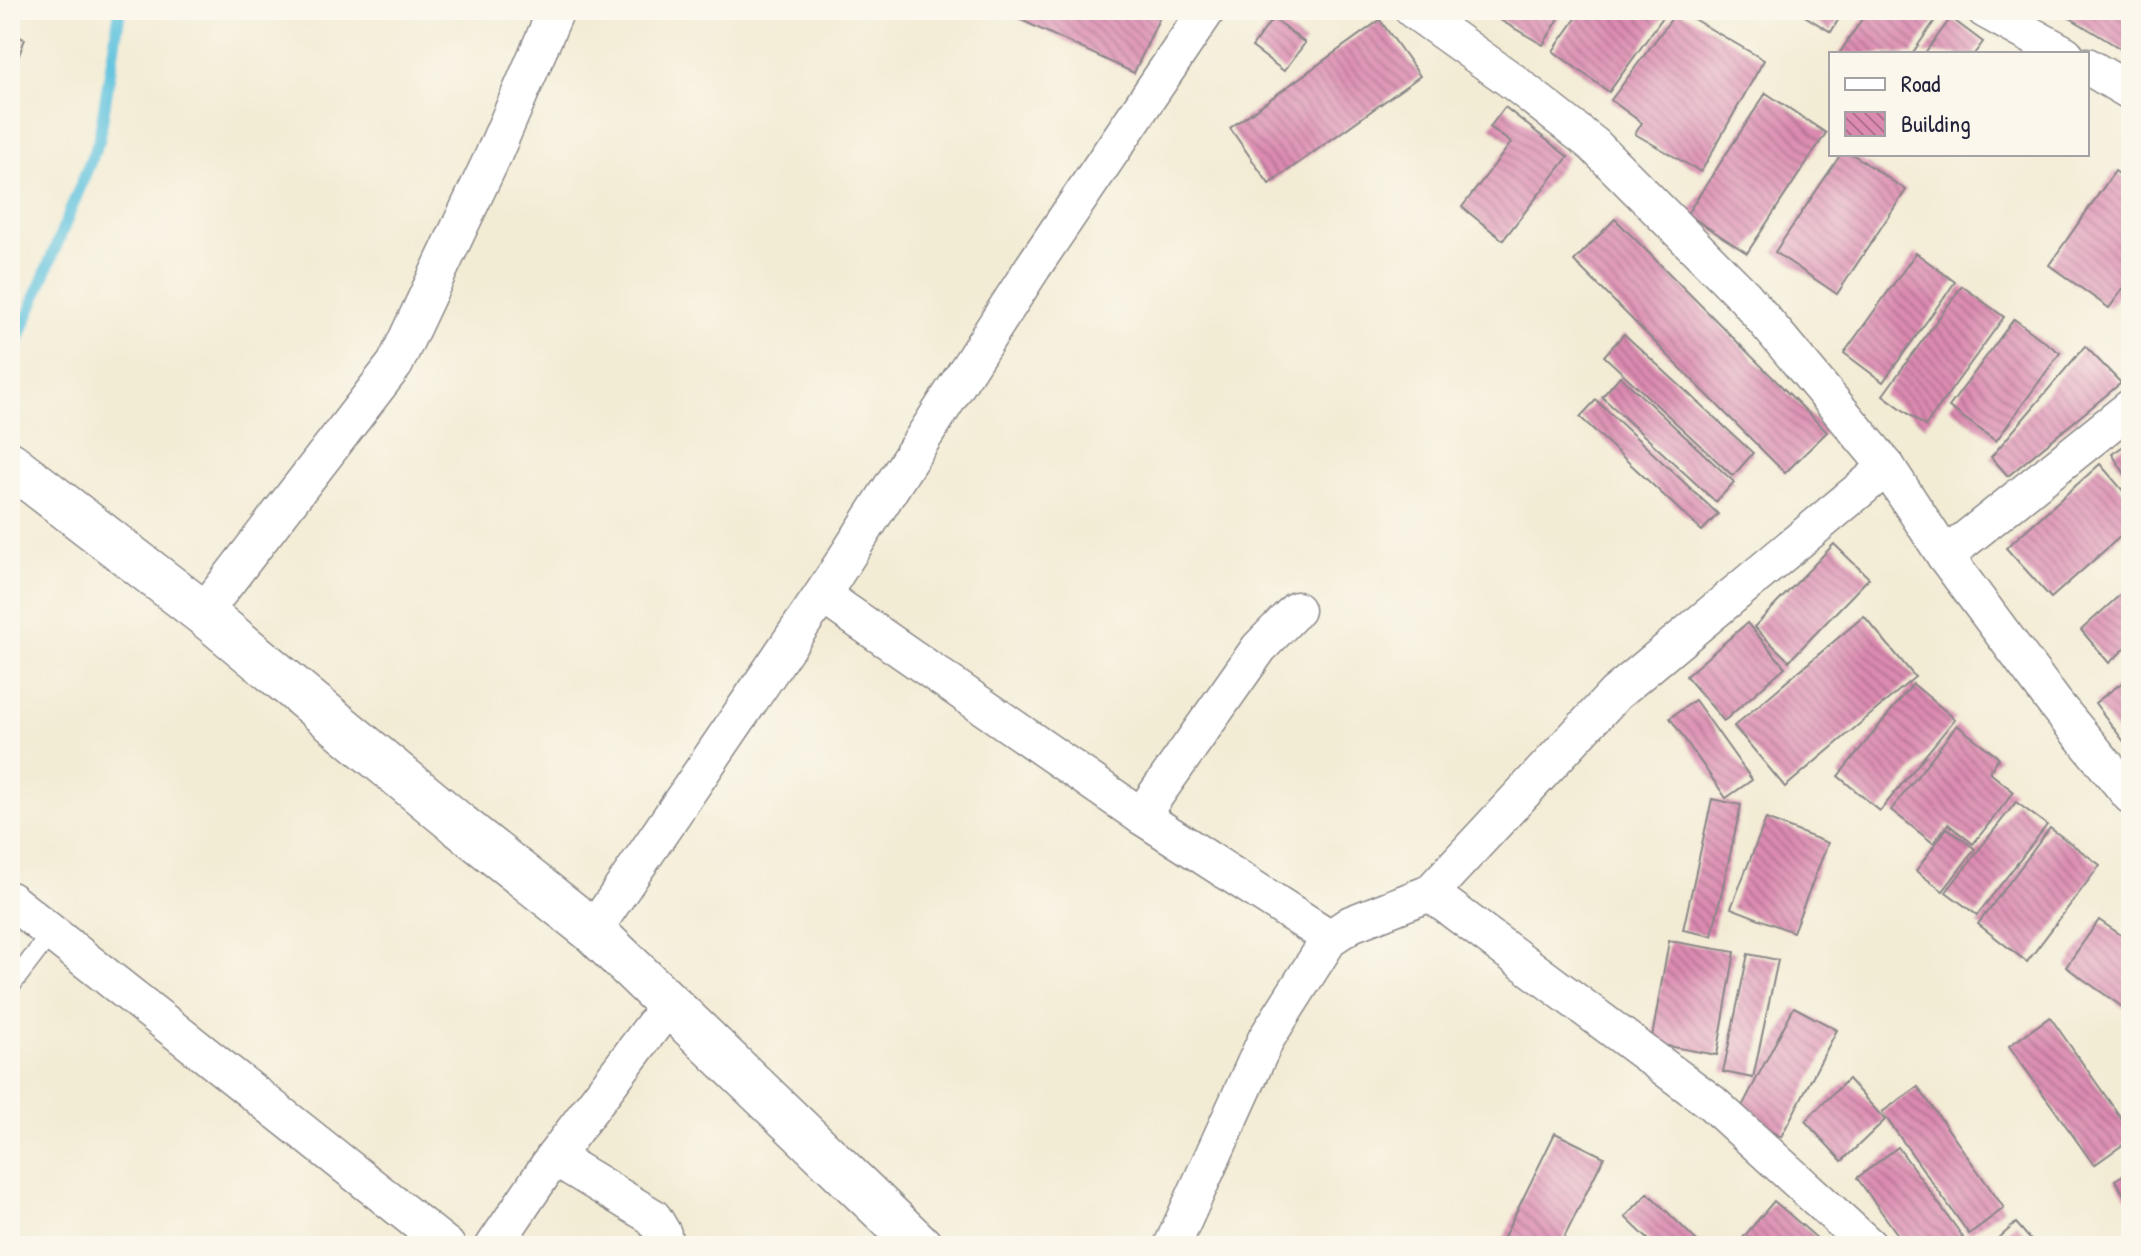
<svg xmlns="http://www.w3.org/2000/svg" width="2141" height="1256" font-family="'Patrick Hand',sans-serif">
<defs>
<pattern id="building-back-hatch" width="6" height="6" patternUnits="userSpaceOnUse" patternTransform="scale(2)"><rect width="6" height="6" fill="#db8ab0"/><path d="M-1 5l2 2M0 0l6 6M5-1l2 2" fill="none" stroke="#b17090"/></pattern>
</defs>
<rect width="100%" height="100%" fill="#fbf7ec"/>
<filter id="ink" filterUnits="userSpaceOnUse"><feTurbulence type="fractalNoise" baseFrequency=".0125" numOctaves="2"/><feDisplacementMap in="SourceGraphic" scale="16" xChannelSelector="R" yChannelSelector="G"/><feConvolveMatrix kernelMatrix="1 2 1 2 8 2 1 2 1" color-interpolation-filters="sRGB"/></filter>
<filter id="wash" filterUnits="userSpaceOnUse"><feTurbulence type="fractalNoise" baseFrequency=".006" numOctaves="4" result="noise"/><feDisplacementMap in="SourceGraphic" scale="32" xChannelSelector="R" yChannelSelector="G"/><feGaussianBlur stdDeviation="1.8" result="paint"/><feColorMatrix in="noise" values="0 0 0 0 0 0 0 0 0 0 0 0 0 0 0 0 0 1.4 0 .05"/><feComposite in="paint" operator="in"/></filter>
<g filter="url(#wash)">
<rect width="100%" height="100%" fill="#f3ecd5"/>
<g fill="none" stroke-linecap="round" stroke-linejoin="round">
<polyline stroke="#60c3de" stroke-width="12" points="10,360 99,140 120,10"/>
</g>
<g id="blocks">
<g fill="url(#building-back-hatch)">
<polygon points="1000,10 1163,10 1134,73"/>
<polygon points="1492,10 1564,10 1543,45 1490,14"/>
<polygon points="1582,10 1668,10 1609,92 1553,51"/>
<polygon points="1678,10 1764,60 1701,172 1635,134 1642,123 1611,100"/>
<polygon points="1795,10 1844,10 1831,32"/>
<polygon points="1868,10 1936,10 1940,13 1912,54 1839,54"/>
<polygon points="2057,10 2131,10 2131,55"/>
<polygon points="1273,18 1305,43 1284,71 1252,47"/>
<polygon points="1951,18 1983,42 1974,54 1924,54"/>
<polygon points="1380,20 1420,76 1269,184 1230,128"/>
<polygon points="10,34 25,39 10,79"/>
<polygon points="1766,93 1826,133 1747,253 1687,214"/>
<polygon points="1505,107 1568,157 1503,240 1462,207 1511,143 1490,127"/>
<polygon points="1841,154 1852,154 1906,190 1837,294 1775,252"/>
<polygon points="2115,171 2131,183 2131,278 2109,308 2049,265"/>
<polygon points="1615,219 1827,432 1785,473 1574,261"/>
<polygon points="1916,253 1955,282 1883,382 1844,353"/>
<polygon points="1962,286 2004,317 1925,426 1883,395"/>
<polygon points="2014,319 2060,353 1996,441 1949,407"/>
<polygon points="1624,334 1753,453 1733,476 1604,356"/>
<polygon points="2085,346 2121,383 2008,476 1991,457"/>
<polygon points="1620,376 1734,482 1716,502 1602,397"/>
<polygon points="1596,400 1718,514 1702,531 1580,417"/>
<polygon points="2131,441 2131,483 2112,454"/>
<polygon points="2100,464 2131,500 2131,527 2051,598 2006,548"/>
<polygon points="1834,544 1869,578 1789,661 1754,627"/>
<polygon points="2131,585 2131,643 2109,663 2081,630"/>
<polygon points="1864,616 1915,677 1785,787 1734,726"/>
<polygon points="1747,623 1785,667 1724,721 1686,676"/>
<polygon points="2131,676 2131,751 2095,703"/>
<polygon points="1913,684 1955,719 1880,811 1838,776"/>
<polygon points="1695,700 1752,780 1726,798 1670,718"/>
<polygon points="1957,725 1999,758 1989,772 2014,792 1973,844 1948,824 1933,843 1891,810"/>
<polygon points="1712,799 1741,805 1712,936 1683,930"/>
<polygon points="2016,802 2047,825 1977,915 1946,892"/>
<polygon points="1766,819 1828,843 1793,932 1731,908"/>
<polygon points="1947,828 1975,849 1943,891 1916,871"/>
<polygon points="2050,828 2100,865 2027,962 1978,924"/>
<polygon points="2099,920 2131,942 2131,1013 2066,967"/>
<polygon points="1669,941 1735,952 1717,1055 1651,1043"/>
<polygon points="1748,954 1778,960 1753,1078 1723,1072"/>
<polygon points="1794,1007 1837,1030 1781,1137 1738,1114"/>
<polygon points="2050,1017 2131,1132 2131,1139 2094,1165 2009,1046"/>
<polygon points="1848,1079 1885,1120 1842,1161 1805,1121"/>
<polygon points="1918,1087 2004,1208 1969,1234 1882,1112"/>
<polygon points="1555,1133 1604,1157 1560,1246 1517,1246 1503,1239"/>
<polygon points="1898,1147 1963,1237 1951,1246 1906,1246 1857,1178"/>
<polygon points="2131,1170 2131,1206 2115,1180"/>
<polygon points="1648,1193 1702,1246 1655,1246 1625,1217"/>
<polygon points="1774,1201 1826,1246 1736,1246"/>
<polygon points="2016,1223 2036,1246 1990,1246"/>
</g>
</g>
</g>
<g filter="url(#ink)">
<use href="#blocks" fill-opacity="0" stroke="#8a8788" stroke-width="2"/>
<g fill="none" stroke-linecap="round" stroke-linejoin="round">
<g stroke="#8a8788" stroke-width="21">
<polyline id="service" points="10,987 51,933"/>
</g>
<g stroke="#8a8788" stroke-width="39">
<g id="minor">
<polyline points="1413,10 1511,80 1594,145 1745,297 1887,467 1945,556 2056,705 2131,796"/>
<polyline points="1985,10 2065,54"/>
<polyline points="2087,66 2131,92"/>
<polyline points="1945,556 2131,407"/>
<polyline points="822,595 1141,816 1330,938"/>
<polyline points="203,613 395,364 493,156 556,10"/>
<polyline points="1141,816 1259,648 1296,610"/>
<polyline points="1430,893 1712,1103 1869,1246"/>
<polyline points="10,900 447,1246"/>
<polyline points="593,931 822,595 1033,267 1207,10"/>
<polyline points="554,1157 653,1217 663,1234 661,1246"/>
<polyline points="494,1246 554,1157 668,1006"/>
<polyline points="1172,1246 1266,1039 1330,938 1351,924 1430,893 1615,694 1887,467"/>
</g>
</g>
<g stroke="#8a8788" stroke-width="47">
<polyline id="tertiary" points="10,464 203,613 459,825 593,931 920,1246"/>
</g>
<use href="#service" stroke="#fff" stroke-width="18"/>
<use href="#minor" stroke="#fff" stroke-width="36"/>
<use href="#tertiary" stroke="#fff" stroke-width="44"/>
</g>
</g>
<rect width="2141" height="1256" fill="none" stroke="#fbf7ec" stroke-width="40"/>
<rect x="1829" y="52" width="260" height="104" fill="#fbf7ec" stroke="#a4a2a5" stroke-width="2"/>
<rect x="1845" y="78" width="40" height="12" fill="#ffffff" stroke="#a4a2a5" stroke-width="2"/>
<text x="1901" y="92" font-size="24" fill="#22223b">Road</text>
<rect x="1845" y="112" width="40" height="24" fill="url(#building-back-hatch)" stroke="#a4a2a5" stroke-width="2"/>
<text x="1901" y="132" font-size="24" fill="#22223b">Building</text>
</svg>
